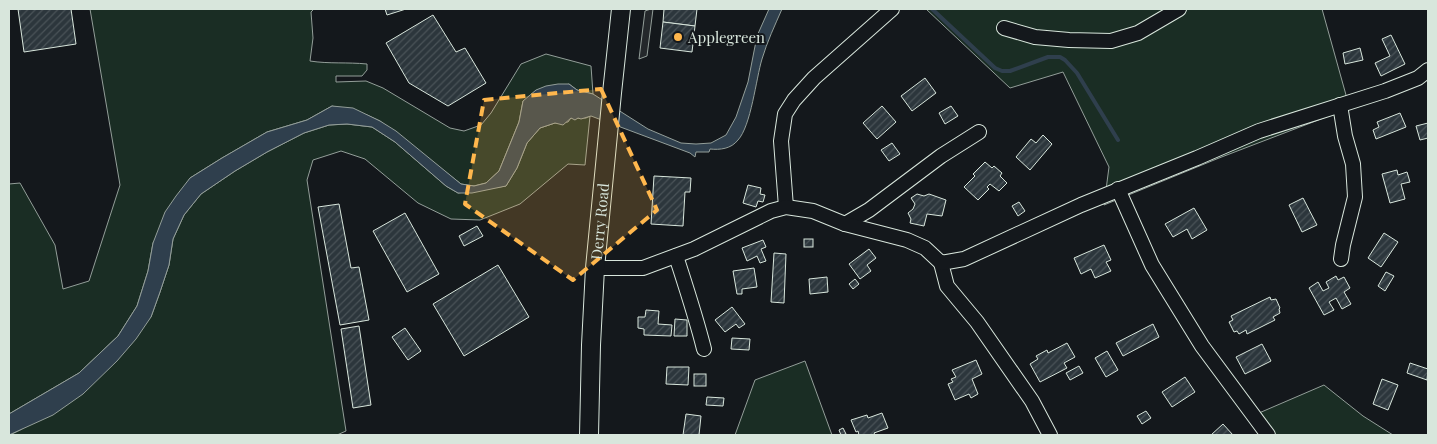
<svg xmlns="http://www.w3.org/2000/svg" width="1437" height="444" font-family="'Playfair Display',serif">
<defs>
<pattern id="building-hatch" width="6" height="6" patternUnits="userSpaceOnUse" patternTransform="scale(1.25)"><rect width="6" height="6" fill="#2c363c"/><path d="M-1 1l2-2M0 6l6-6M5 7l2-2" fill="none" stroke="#4a5358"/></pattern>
</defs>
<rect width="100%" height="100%" fill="#14181c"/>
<g fill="#1a2d24" stroke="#939e99">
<path d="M90,9H314L311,12L313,38L310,61C329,64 347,62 367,64V70L362,76H336V82L366,81L383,88L450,128L464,131L481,125L491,113L521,64L546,54L591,66L593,94L577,90L569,84L523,101L519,122L499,171L486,183L474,186L461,184L380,121L367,115L332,106L307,120L267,132L222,158L190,178L153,243L148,271L137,306L118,336L79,373L9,414V184L20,183L55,245L63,289L89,281L120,185Z"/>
<polygon points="926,9 1322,9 1346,95 1334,114 1219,158 1104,205 1109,167 1063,72 1010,88"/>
<polygon points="590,116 585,165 568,164 520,204 480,220 451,219 418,203 365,159 341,151 313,160 307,180 346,431 337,435 10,435 22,429 151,317 160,292 169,265 173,239 184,215 201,194 235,171 267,152 304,133 329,125 347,124 372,127 395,142 446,186 458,193 506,186 517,168 527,143 540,128 555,123 568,122 571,118 586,118"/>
<polygon points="805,361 832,435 735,435 755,380"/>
<polygon points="1324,385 1363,416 1393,435 1276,435 1259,413"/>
</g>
<polygon fill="#24282b" stroke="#939e99" points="651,9 653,9 647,56 639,59 645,11"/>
<path fill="#2f3f4d" stroke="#939e99" d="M769,9H782C775,25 767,42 762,59C756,79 751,126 738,140C731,149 720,150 710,149L709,152H696L695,157L690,153L591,116L581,119L578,118L575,120L571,118L563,125L555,123L540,128L527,143L517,168L506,186L472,193H458L446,186L395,142L372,127L347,124L329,125L304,133L267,152L235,171L201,194L184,215L173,239L169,265L160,292L151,317L136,339L117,361L83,394L53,415L9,435V414L79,373L118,336L137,306L148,271L153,243L165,212L176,196L190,178L222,158L267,132L307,120L332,106L353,108L380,121L396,131L461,184L474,186L486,183L499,171L519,122L523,101L536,90L546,86L558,84H569L577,90L593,94L648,129L681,143L696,144L711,143L726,135L736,117L748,82L757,36Z"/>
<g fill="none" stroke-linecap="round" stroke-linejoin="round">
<polyline stroke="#2f3f4d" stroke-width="4" points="932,9 995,68 1002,71 1010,71 1048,57 1060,57 1065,60 1077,73 1118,140"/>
</g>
<g fill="url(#building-hatch)" stroke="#d8e6dc">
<polygon points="18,9 71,9 76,44 24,52"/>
<polygon points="385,9 406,9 387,15"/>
<polygon points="664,9 697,9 695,26 663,22"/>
<polygon points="433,15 456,52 465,48 486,83 448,106 409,83 386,43"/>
<polygon points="663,22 695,26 692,52 660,48"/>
<polygon points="1391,35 1405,64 1381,76 1375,63 1390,56 1382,39"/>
<polygon points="1360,48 1363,60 1345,64 1343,53"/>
<polygon points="925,78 936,93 912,111 901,96"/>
<polygon points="882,106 896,122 877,139 863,123"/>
<polygon points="951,106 958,116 945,124 939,113"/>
<polygon points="1400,113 1406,127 1376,139 1373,130 1379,127 1377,122"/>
<polygon points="1428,123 1428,138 1420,140 1416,126"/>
<polygon points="1043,135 1052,144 1030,170 1016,157 1031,139 1036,143"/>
<polygon points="892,143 900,154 889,161 881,150"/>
<polygon points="985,162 992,168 994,166 1002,173 1000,176 1007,183 999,191 990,184 987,187 989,189 978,200 964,187 975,176 973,174"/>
<polygon points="1397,170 1398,175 1407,172 1410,182 1401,184 1405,199 1390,203 1382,174"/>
<polygon points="654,176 691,178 690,192 685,192 683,226 651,224"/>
<polygon points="748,185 761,188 760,194 765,195 763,202 758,201 756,207 743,203"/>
<polygon points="917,194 924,196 929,194 946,200 942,216 927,214 924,226 910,223 911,219 908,213 913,209 915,204 911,198"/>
<polygon points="1303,198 1317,225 1302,232 1289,205"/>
<polygon points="1019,202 1025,211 1018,216 1012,206"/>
<polygon points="339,204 351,268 359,267 369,320 340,325 318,207"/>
<polygon points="1194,208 1207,230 1192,239 1187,229 1173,237 1165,224"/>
<polygon points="405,213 439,274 407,292 373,231"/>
<polygon points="477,226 483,236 464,246 459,236"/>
<polygon points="1384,233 1398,242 1381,267 1368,258"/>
<rect x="804" y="239" width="9" height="8"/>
<polygon points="763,240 766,247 761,249 766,261 760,263 757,256 747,261 742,248"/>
<polygon points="1104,245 1111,260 1106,262 1111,271 1095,278 1091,269 1081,274 1074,258"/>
<polygon points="869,249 876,258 867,265 871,271 860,279 849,264"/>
<polygon points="774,253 786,254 784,303 771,302"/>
<polygon points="498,265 529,317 464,356 433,304"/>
<polygon points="754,268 757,287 742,289 742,294 737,294 733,271"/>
<polygon points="1386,272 1394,276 1385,291 1378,286"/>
<polygon points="1336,276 1338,280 1344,277 1350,288 1344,292 1351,304 1342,309 1336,298 1329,302 1334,310 1324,315 1309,288 1318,282 1323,291 1329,288 1326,282"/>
<polygon points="827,277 828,292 810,294 809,279"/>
<polygon points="855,279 859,284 853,289 849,284"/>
<polygon points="1270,297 1271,300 1276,299 1280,308 1279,309 1280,313 1273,317 1275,320 1247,334 1246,330 1239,334 1237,331 1234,332 1229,322 1233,320 1231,316"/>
<polygon points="732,307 745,324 739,328 736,324 725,332 715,320"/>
<polygon points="646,310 659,311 658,324 672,325 671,336 644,335 644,329 638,328 638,317 645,317"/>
<polygon points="675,319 687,320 687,336 674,336"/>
<polygon points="1153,324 1159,337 1123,356 1116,343"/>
<polygon points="359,326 371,405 353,408 341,329"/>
<polygon points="405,328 421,351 408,360 392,337"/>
<polygon points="732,338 750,339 749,350 731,349"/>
<polygon points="1067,343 1075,357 1064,363 1067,368 1040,382 1030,364 1038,359 1036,356 1047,350 1048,353"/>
<polygon points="1262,344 1271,361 1245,374 1236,357"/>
<polygon points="1107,351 1118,370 1106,377 1095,358"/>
<polygon points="976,360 982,374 972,379 978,394 971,398 969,394 955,400 948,384 953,382 951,379 956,377 952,370"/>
<polygon points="1410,363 1428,369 1427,380 1407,373"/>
<polygon points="1079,366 1083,373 1070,380 1066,373"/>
<polygon points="667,367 689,367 688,385 666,384"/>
<rect x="694" y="374" width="12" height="12"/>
<polygon points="1185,377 1195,392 1172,407 1162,392"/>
<polygon points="1382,379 1398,385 1388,410 1373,404"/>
<polygon points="707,397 724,398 723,406 706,405"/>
<polygon points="1146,411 1151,418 1142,424 1137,416"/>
<polygon points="882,413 888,428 874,433 875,435 859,435 858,431 856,432 851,420 867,415 868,418"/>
<polygon points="686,414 701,416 699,435 683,435"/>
<polygon points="1223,424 1233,435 1211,435"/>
<polygon points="843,428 846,434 841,435 839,430"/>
</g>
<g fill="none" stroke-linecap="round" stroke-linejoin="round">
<g stroke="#d8e6dc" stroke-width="16">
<g id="minor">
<polyline points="1004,28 1035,37 1069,40 1111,41 1138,33 1179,9"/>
<polyline points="1340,105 1345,136 1353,164 1355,197 1343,245 1341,259"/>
<polyline points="1118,189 1152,265 1202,346 1268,435"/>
<polyline points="786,207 781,141 785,114 794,100 814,78 892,9"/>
<polyline points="845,224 869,210 941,156 979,132"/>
<path d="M676,256C686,287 696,317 704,349"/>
<polyline points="941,263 947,286 977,322 1032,401 1050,435"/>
<polyline points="595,268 643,268 694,249 771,211 786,207 813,211 845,224 907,240 925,248 941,263 964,259 1081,205 1197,158 1259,131 1385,91 1418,78 1428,70"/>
</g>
</g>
<g stroke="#d8e6dc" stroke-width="20">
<g id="major">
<path id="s1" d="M589,435L591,345L595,268L612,93L621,9"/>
</g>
</g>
<use href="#minor" stroke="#14181c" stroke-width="14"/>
<use href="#major" stroke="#14181c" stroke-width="18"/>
</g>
<path fill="#ffb74d" fill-opacity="0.2" stroke="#ffb74d" stroke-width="4" stroke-dasharray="10 6" stroke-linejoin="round" d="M601,89L657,210L573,280L465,204L484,100Z"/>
<circle fill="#ffb74d" stroke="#14181c" stroke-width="2" cx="678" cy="37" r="5"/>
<g text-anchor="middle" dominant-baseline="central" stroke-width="4" stroke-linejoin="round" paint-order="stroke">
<g font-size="15" fill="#d8e6dc" stroke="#14181c" text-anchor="start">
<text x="688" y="37">Applegreen</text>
</g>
<g font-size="15" fill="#d8e6dc" stroke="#14181c">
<text stroke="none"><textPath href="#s1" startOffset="214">Derry Road</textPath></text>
</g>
</g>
<rect width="1437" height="444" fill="none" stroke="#d8e6dc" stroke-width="20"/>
</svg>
